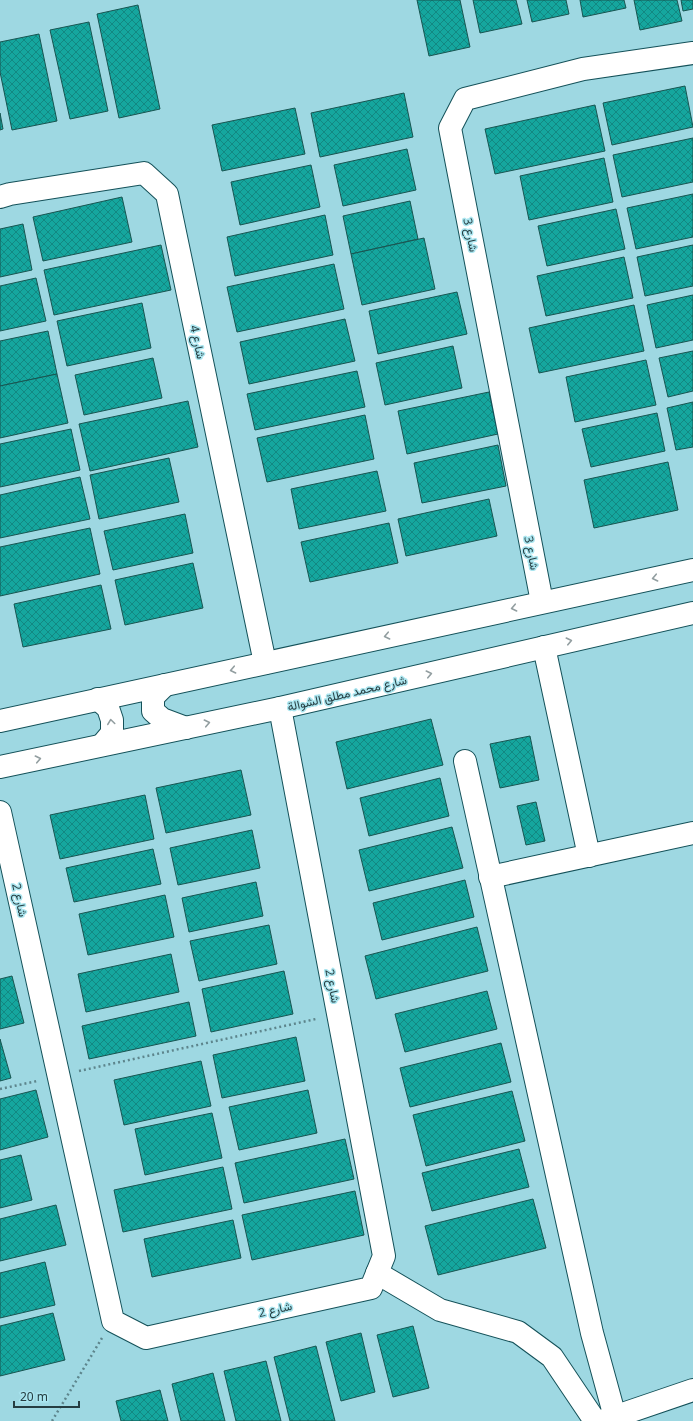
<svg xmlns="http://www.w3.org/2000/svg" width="693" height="1421" font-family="'Noto Sans',Vazirmatn,sans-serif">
<defs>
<pattern id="building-cross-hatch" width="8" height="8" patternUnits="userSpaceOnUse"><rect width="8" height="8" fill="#15a69e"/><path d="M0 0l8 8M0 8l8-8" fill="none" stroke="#138882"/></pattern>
</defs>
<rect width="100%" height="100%" fill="#9ed8e2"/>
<g fill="url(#building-cross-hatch)" stroke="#185551">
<polygon points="417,0 460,0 470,47 429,56"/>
<polygon points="473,0 516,0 522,24 480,33"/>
<polygon points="527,0 566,0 569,14 532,22"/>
<polygon points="580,0 624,0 626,8 583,17"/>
<polygon points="634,0 677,0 682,21 640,30"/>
<polygon points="681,0 693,0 693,9 683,11"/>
<polygon points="138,5 160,109 119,118 97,14"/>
<polygon points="89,22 108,111 70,119 50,30"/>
<polygon points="39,34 57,121 12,130 0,72 0,42"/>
<polygon points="685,86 693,127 612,145 603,103"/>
<polygon points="404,93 413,137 320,157 311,113"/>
<polygon points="595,105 605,151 495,174 485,129"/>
<polygon points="295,108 305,154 222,171 212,125"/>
<polygon points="0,113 3,129 0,130"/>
<polygon points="693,138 693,182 622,197 613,155"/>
<polygon points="407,149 416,190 343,206 334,165"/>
<polygon points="604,158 613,202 529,220 520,176"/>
<polygon points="311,165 320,207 240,225 231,182"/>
<polygon points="693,194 693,237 636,249 627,208"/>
<polygon points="122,197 132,242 43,261 33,217"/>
<polygon points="410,201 418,239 351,254 343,216"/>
<polygon points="616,209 625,249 547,266 538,226"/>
<polygon points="325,215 333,255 235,276 227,237"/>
<polygon points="23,224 32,270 0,277 0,229"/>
<polygon points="424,238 435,289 362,305 351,254"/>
<polygon points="161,245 171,290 54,315 44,270"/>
<polygon points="693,245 693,286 645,296 637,257"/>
<polygon points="624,257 633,298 546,316 537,276"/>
<polygon points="334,264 344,309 237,332 227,287"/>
<polygon points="36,278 46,321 0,331 0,286"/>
<polygon points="457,292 467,334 378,354 369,311"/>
<polygon points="693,295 693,340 656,348 647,305"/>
<polygon points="142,303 151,348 67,366 57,321"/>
<polygon points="634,305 644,351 539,373 529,328"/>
<polygon points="345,319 355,361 249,384 240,342"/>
<polygon points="48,331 57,374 0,386 0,341"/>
<polygon points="453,346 462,388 385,405 376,363"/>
<polygon points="693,351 693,391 668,397 659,358"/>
<polygon points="153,358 162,398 84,415 75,375"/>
<polygon points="646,360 656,405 575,422 566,377"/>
<polygon points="357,371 365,407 255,430 247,394"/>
<polygon points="57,374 68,423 0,438 0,386"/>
<polygon points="489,392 498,434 407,454 398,411"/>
<polygon points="188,401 198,447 90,471 79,424"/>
<polygon points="693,402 693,447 676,450 667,408"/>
<polygon points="657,413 665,451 591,467 582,429"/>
<polygon points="365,415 374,459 267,482 257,438"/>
<polygon points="71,429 80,470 0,487 0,444"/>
<polygon points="498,445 506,486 422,503 414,463"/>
<polygon points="169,458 179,502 99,519 90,475"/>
<polygon points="668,462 678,510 594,528 584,480"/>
<polygon points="377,471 386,511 299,529 291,489"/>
<polygon points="80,477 90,519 0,538 0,495"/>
<polygon points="489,499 497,536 406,556 398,519"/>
<polygon points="185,514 193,553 113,570 104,531"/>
<polygon points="389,523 398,563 310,582 301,542"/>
<polygon points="90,528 100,574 0,596 0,547"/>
<polygon points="193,563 203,608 125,625 115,580"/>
<polygon points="101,585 111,629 23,647 14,604"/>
<polygon points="431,719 443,765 347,789 336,742"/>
<polygon points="530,736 539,780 500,788 490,744"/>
<polygon points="241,770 251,815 166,833 156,788"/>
<polygon points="440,778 449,816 369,836 360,798"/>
<polygon points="145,795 154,839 60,859 50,815"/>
<polygon points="536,802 545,841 526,845 517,806"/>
<polygon points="452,827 463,868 369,891 359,850"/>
<polygon points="252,830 260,868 178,885 170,848"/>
<polygon points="153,849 161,884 74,902 66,868"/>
<polygon points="465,880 474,917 382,940 373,903"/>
<polygon points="256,882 263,916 189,932 182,898"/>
<polygon points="165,895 174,937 88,955 79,914"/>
<polygon points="269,925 277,964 199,981 190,941"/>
<polygon points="477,927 488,971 376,999 365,956"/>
<polygon points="171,954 179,992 86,1012 78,974"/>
<polygon points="284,971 293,1014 211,1032 202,989"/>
<polygon points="12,976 24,1023 0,1029 0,979"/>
<polygon points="487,991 497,1029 405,1052 395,1014"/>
<polygon points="189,1002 196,1036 89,1059 82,1026"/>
<polygon points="296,1037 305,1081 222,1098 213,1055"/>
<polygon points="0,1039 11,1078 0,1081"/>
<polygon points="501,1043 511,1082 410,1107 400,1068"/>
<polygon points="201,1061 211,1106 124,1125 114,1080"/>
<polygon points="36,1090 48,1137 0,1150 0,1099"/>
<polygon points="308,1090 317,1133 239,1150 229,1107"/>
<polygon points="512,1091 525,1141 426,1166 413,1115"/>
<polygon points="212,1113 222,1158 145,1175 135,1129"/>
<polygon points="345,1139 354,1179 244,1203 235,1163"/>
<polygon points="519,1149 529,1187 432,1211 422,1173"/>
<polygon points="21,1155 32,1200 0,1208 0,1160"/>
<polygon points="223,1167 232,1209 123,1232 114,1190"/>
<polygon points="355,1191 364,1235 252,1260 242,1215"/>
<polygon points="533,1199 546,1248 438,1275 425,1226"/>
<polygon points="56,1205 66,1245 0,1261 0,1219"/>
<polygon points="233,1220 241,1258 152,1277 144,1239"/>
<polygon points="45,1262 55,1305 0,1318 0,1273"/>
<polygon points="53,1313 65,1360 0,1376 0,1326"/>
<polygon points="413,1326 429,1388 393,1397 377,1335"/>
<polygon points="361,1333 375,1392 341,1401 326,1342"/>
<polygon points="316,1346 335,1421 290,1421 274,1357"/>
<polygon points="266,1361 281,1421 236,1421 224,1371"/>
<polygon points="213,1373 225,1421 181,1421 172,1384"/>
<polygon points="160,1390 168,1421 121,1421 116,1401"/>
</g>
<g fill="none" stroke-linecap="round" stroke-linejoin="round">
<g stroke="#145159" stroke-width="24">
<g id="minor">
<polyline points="0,197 10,194 144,173 167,194 265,663"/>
<polyline points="542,602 450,128 465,99 583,69 693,53"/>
<polyline points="544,647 589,856"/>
<polyline points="165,685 153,697 153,711 162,719 186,728"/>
<polyline points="98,699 108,708 112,720 112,733 102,745"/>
<polyline points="0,721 693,570"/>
<polyline points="465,761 592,1333 615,1417"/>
<polyline points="0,767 280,708 693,613"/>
<polyline points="0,812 113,1321 146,1338 371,1288 384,1256 280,708"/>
<polyline points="490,877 693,833"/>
<polyline points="377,1273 440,1310 518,1332 552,1357 595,1421"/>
<polyline points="602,1421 693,1390"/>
</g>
</g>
<g stroke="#5d858c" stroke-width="2.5" stroke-dasharray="2 3" stroke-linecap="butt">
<polyline points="79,1071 316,1019"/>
<polyline points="0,1089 37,1081"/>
<polyline points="52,1421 102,1338"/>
</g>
<use href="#minor" stroke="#fff" stroke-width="22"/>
</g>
<defs><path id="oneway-chevron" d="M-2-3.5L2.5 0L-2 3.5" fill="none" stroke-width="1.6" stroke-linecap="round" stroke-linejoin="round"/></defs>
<g stroke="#929ea0">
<use href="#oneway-chevron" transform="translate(655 578) rotate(168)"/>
<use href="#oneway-chevron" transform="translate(514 608) rotate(168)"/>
<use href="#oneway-chevron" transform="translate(387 636) rotate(168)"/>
<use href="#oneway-chevron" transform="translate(569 641) rotate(-13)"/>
<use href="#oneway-chevron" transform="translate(233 670) rotate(168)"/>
<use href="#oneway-chevron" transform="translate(429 674) rotate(-13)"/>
<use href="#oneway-chevron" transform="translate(111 722) rotate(-98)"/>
<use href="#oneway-chevron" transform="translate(207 723) rotate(-12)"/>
<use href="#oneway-chevron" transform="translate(38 759) rotate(-12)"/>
</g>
<g text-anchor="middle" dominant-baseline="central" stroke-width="3" stroke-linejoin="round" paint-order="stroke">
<g font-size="12" fill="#253d41" stroke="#aae5ef">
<text transform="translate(471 235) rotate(79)">شارع 3</text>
<text transform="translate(198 342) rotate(78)">شارع 4</text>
<text transform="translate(532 553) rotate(79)">شارع 3</text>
<text transform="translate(347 693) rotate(-13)">شارع محمد مطلق الشوالة</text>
<text transform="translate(20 900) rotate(78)">شارع 2</text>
<text transform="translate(333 986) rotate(79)">شارع 2</text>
<text transform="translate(275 1309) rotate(-13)">شارع 2</text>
</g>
</g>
<path d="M14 1401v6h65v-6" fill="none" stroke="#253d41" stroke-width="2"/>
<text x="20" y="1401" font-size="12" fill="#253d41" stroke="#aae5ef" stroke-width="3" paint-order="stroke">20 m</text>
</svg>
